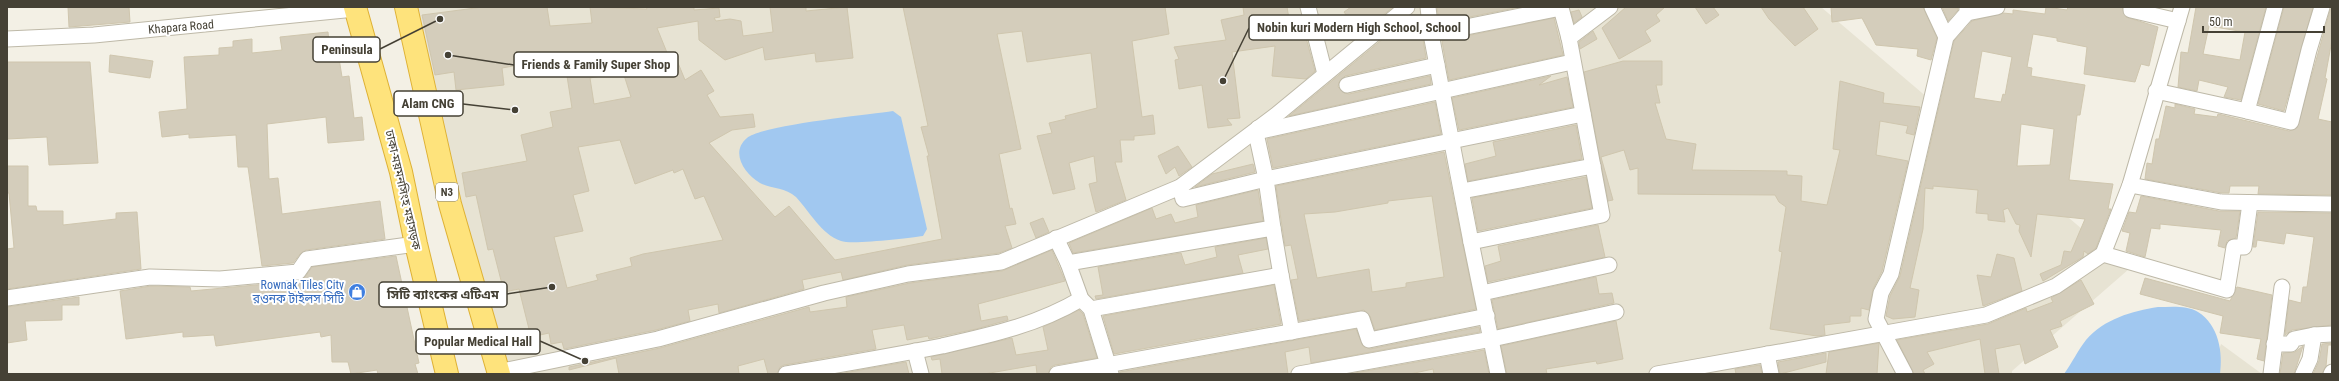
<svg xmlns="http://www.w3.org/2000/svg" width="2339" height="381" font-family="'Roboto Condensed','Noto Sans Bengali',sans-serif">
<rect width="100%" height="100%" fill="#f3f0e5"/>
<g fill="#e7e3d3">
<polygon points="408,7 1821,7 2129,269 2012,371 2012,374 502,374"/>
<polygon points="2221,344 2262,374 2211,374"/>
</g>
<g fill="#a1c8f0">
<path d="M893,111L901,117L927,229L923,236C908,238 852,245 841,241C821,234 810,212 796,197C785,187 771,189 760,183C744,174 730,152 747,138C762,125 867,115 893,111Z"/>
<path d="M2158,307C2171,307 2187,305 2198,312C2219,325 2223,353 2220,374H2064C2072,363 2078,350 2086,340C2104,319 2132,311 2158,307Z"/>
</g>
<g fill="#d4cdbb" stroke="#cfc6ae" fill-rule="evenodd">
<polygon points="68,7 129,7 130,22 69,27"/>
<path d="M483,7H547L550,26L592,23L590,7L647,9L646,7H694V10L719,8L720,17L714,18L716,21L730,19L741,21L743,36L773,32L770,7H806V11L847,7L853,58L816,62L815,53L765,60L763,47L725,60L699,40L698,21L657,28L670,60L676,58L685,80L701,70L714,91L707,95L720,117L753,114L755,127L732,130L709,143L775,217L789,206L835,260L942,239L927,156H929L921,127L928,126L903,7H1165L1169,34L1132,41L1142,117L1153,115L1155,134L1134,136V140H1120L1122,162H1115L1126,200L1096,212L1089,184L1097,182L1094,156L1069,163L1075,189L1053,194L1037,136L1052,133L1049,123L1066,119L1065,116L1097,108L1091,53L1027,62L1022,31L997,34L1021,149L999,154L1010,209L1012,208L1016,224L1005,226L1012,248L999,253L907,265L843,280L841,272L802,280L804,289L719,313L718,304L688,310L690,321L656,330L564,349L562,342L551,344L549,333L531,337L519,289L504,292L493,249L488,250L476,195L466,197L462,173L527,161L521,135L553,127L550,112L572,108L564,57L502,68L504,85L456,90L454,72L435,75L422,15ZM623,72L631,97L594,104L590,78ZM620,140L635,184L673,170L674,173L683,169L695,199L704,196L723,240L643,254L630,258L632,266L596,275L598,280L567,288L554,237L583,231L573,195L589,191L578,147Z"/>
<polygon points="1243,7 1287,7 1292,36 1305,34 1315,71 1306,79 1272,76 1275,46 1232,52 1240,118 1227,119 1232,125 1208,128 1202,85 1179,89 1175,60 1179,59 1174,47 1226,40 1221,20 1244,15"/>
<polygon points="1351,7 1393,7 1360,34 1344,12"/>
<polygon points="1437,7 1520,7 1439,23"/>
<polygon points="1626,7 1665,7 1656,15 1660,21 1645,31 1651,41 1619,59 1602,28"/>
<polygon points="1695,7 1713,7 1719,15 1706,24"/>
<polygon points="1761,7 1803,7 1818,29 1795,46 1769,19"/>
<polygon points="1831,7 1923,7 1937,38 1931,60 1917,56 1918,49 1876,45 1862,18 1832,22"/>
<polygon points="1942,7 1958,8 1958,10 1948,21"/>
<path d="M2046,7L2067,10L2068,7H2122L2126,17L2158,27L2149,66L2141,64L2135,82L2084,74L2087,47L2057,41V38L2033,34L2027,67L2032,68L2031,76L2085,85L2080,115H2077L2069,180L2113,184L2108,209H2111L2096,248L2088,254L2084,251L2083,257L2043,281L2040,274L2061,265L2064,251L2071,252L2085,219L2037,214L2031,257L2019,231L2020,225L2016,224L2008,208L2003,210L2005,222L1988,220V214L1976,213L1978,190L1933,186V189L1925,188L1923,229L1910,288L1919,290L1915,317L1893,319L1886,316L1890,296L1900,276L1954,41L1972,21L2003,13L2013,14V10L2045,14ZM1982,51L2012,57L2005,95L2003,94L2001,102L1974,98ZM2021,124L2054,129L2050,165L2017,166Z"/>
<path d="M2196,7H2266L2241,100L2224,97L2228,87L2199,80L2197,91L2178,87L2181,52L2188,53ZM2209,26L2245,32L2240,60L2203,54Z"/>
<polygon points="2284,7 2313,7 2284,111 2258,104"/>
<polygon points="2331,7 2332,40 2325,78 2327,79 2318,119 2332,122 2332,195 2258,194 2259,186 2230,186 2229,193 2222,193 2145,179 2147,163 2152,164 2156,139 2159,139 2166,106 2175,108 2175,104 2195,109 2194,114 2217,117 2218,114 2289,131 2297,128"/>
<polygon points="1579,10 1582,17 1574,23 1571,12"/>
<polygon points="1554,18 1563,55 1449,80 1442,41"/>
<polygon points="1406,20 1409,24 1420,20 1426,58 1345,76 1339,82 1338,87 1344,93 1349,94 1430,76 1431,84 1289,116"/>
<polygon points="1593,31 1597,39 1580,49 1579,42"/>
<polygon points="328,32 330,53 338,52 342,77 349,76 354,118 362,117 364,140 328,143 326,117 267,124 269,179 278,178 282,214 380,201 385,239 306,250 300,254 293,263 262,266 248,167 238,167 236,135 189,138 189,134 162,137 159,112 187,109 184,57 219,55 219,48 233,47 233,41 252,39 252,53 282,50 280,37"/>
<polygon points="110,55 153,61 150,78 109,72"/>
<polygon points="1623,61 1662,61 1662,85 1656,85 1660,103 1655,103 1666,139 1696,144 1692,170 1787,171 1787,175 1802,176 1801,201 1827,205 1840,150 1833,149 1840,81 1884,93 1883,103 1920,107 1914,135 1906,133 1908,126 1880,121 1876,155 1908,161 1882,271 1873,289 1869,310 1861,308 1861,316 1850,316 1850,322 1824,325 1825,335 1817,336 1770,329 1782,252 1779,251 1786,207 1779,202 1775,195 1638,194 1638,168 1630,170 1624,150 1601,157 1613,200 1608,201 1584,72"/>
<polygon points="7,62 90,62 98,163 49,165 47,137 7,139"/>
<polygon points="1551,76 1539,85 1567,77 1573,107 1459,130 1452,98"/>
<polygon points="1435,102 1441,134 1273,168 1267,139"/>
<polygon points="1576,125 1582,159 1468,181 1465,164 1496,156 1493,142"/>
<polygon points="1178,146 1192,167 1179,176 1175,167 1166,174 1158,156"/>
<path d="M1444,152L1476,309L1375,330L1370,316L1364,310L1299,321L1291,280L1298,279L1291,245L1285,246L1276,186ZM1432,196L1444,277L1406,283V287L1372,292L1369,269L1317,278L1304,214L1335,212L1388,203V201Z"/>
<polygon points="1253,164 1255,172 1195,187 1212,174"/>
<polygon points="7,166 28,166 28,206 36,206 37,211 63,211 63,225 116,219 116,213 137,212 141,269 7,289 7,249 14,248 9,193 7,193"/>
<polygon points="1586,177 1592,208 1478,231 1472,198"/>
<polygon points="1258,190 1263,221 1073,253 1069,243 1152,208 1156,219 1171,214 1175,223 1198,217 1196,205"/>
<polygon points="2141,196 2219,211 2240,211 2236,238 2227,241 2225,248 2218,246 2221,230 2160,224 2160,229 2151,228 2145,257 2126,251 2130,233 2122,231 2129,212 2136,213"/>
<polygon points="2258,212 2332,213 2332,325 2292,330 2285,335 2289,300 2301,303 2303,287 2307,287 2314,237 2286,233 2284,244 2257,240 2256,247 2253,247"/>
<polygon points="1043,218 1049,232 1036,238 1030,223"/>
<polygon points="1598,225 1605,257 1488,282 1485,266 1501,261 1498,246"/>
<polygon points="1266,238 1268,249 1238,255 1243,273 1096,299 1095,296 1103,295 1098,267 1181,253 1185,265 1217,257 1215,247"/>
<polygon points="1052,250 1065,281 978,304 981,321 1007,316 1008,320 976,329 929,339 928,336 907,340 904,325 872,330 876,349 784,365 780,367 777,374 768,374 764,359 738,366 739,374 619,374 616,358 569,370 569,367 660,348 809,307 810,312 847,307 846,297 910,283 1002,271"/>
<polygon points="1997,254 2014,258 2022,291 1983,306 1977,275 1991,277"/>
<polygon points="396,256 419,363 415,364 418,374 378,374 377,370 351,374 348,362 332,362 331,335 321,337 320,332 216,346 214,335 183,337 183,332 126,339 120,291 151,286 190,287 191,291 299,281 305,277 312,267"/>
<polygon points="1596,277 1599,294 1612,293 1614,303 1498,329 1492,300"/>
<polygon points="2145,278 2230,301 2237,287 2272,295 2264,361 2257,359 2261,339 2220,333 2223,316 2140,294"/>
<polygon points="2081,280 2094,304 2060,321 2062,326 2050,330 2058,347 2025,364 2020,344 1995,349 1999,374 1985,374 1980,339 1927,352 1934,364 1923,370 1925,374 1914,374 1897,340 1988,324 2026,308 2027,312 2053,302 2051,298"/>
<polygon points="1274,285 1281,324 1114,354 1103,316"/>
<polygon points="79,297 79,305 62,305 62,320 25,321 27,340 7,343 7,307"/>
<polygon points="1079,310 1083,314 1097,358 1055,365 1051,367 1048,374 1037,374 1036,365 984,374 942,374 940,359 932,360 931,357 1012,338 1016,355 1048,350 1043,327"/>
<polygon points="1616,321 1623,359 1597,364 1596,361 1546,369 1547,374 1507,374 1501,346"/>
<polygon points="1479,327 1480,332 1311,363 1309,347 1285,352 1288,374 1120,374 1120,372 1356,329 1363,346 1370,349"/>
<polygon points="1879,343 1877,374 1826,374 1829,352"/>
<polygon points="2332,343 2332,345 2328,345 2326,366 2322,374 2313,374 2319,361 2322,344"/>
<polygon points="2303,346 2294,374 2280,374 2283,353 2295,352"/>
<polygon points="1484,350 1489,374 1434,374 1433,369 1410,374 1349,374"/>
<polygon points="1826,353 1826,362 1780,374 1778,362"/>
<polygon points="906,362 909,374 839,374 866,369"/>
<polygon points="1760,365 1762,374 1736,374 1735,369"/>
</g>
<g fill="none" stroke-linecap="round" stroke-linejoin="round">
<g stroke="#beb9a8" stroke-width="17">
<g id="minor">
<polyline points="1308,7 1325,74"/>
<polyline points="1428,7 1431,34 1471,242 1602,215 1569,38 1610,7"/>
<polyline points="1932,7 1946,37"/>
<polyline points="2131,7 2131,10 2178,21"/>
<polyline points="1967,13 1997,7"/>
<polyline points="1431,34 1561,8 1569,38"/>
<polyline points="7,39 94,35 355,9"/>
<polyline points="1347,85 1437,65"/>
<polyline points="2156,91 2247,111 2275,7"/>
<polyline points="2247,111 2291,122 2309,50 2322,7"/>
<polyline points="1257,132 1572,62"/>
<polyline points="2130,185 2221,202 2332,204"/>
<polyline points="1180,187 1183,199 1266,179 1256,133 1258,128"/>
<polyline points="1462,191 1593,166"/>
<polyline points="1273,228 1266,179 1583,114"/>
<polyline points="1056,238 1068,263 1081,299 1091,309 1111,374"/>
<polyline points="1471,242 1498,374"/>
<polyline points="2103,254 2227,290 2234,247 2244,247 2250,203"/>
<polyline points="1068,263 1273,228 1281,275"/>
<polyline points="1482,293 1609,265"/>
<polyline points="7,298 150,277 220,279 298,272 307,259 416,244"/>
<polyline points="1091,309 1281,275 1292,332"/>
<polyline points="2274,344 2291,344 2294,339 2314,335"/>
<polyline points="915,351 921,374"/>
<polyline points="1767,354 1771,374"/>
<polyline points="498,372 658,339 824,293 908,274 1001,262 1180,187 1276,115 1407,7"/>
<path d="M786,374C838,365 891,356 942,346C991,335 1037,325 1081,299"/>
<polyline points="1057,374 1362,319 1369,340 1487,316"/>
<polyline points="1299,374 1492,339 1616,312"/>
<polyline points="1657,374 1986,315 2056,286 2103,254 2130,185 2182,7"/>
<polyline points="1905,374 1876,319 1881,293 1891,274 1946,37 1967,13 1967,7"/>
<polyline points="2271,374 2282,287"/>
<polyline points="2303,374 2310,359 2314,335 2332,334"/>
<polyline points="2331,374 2332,372"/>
</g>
</g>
<g stroke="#deb135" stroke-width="24">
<g id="trunk">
<polyline points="355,7 401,172 416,244 447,374"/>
<polyline points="406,7 450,204 499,374"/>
</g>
</g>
<use href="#minor" stroke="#fff" stroke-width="15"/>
<use href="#trunk" stroke="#fee37c" stroke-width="22"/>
</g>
<defs>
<g id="shop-disc" transform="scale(0.9)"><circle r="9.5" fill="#3f7fe0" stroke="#fff"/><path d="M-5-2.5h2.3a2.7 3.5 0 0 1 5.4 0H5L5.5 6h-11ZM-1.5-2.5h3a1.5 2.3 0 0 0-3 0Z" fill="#fff"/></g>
</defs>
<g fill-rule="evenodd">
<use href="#shop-disc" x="357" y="292"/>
</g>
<g text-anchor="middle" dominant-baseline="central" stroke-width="4" stroke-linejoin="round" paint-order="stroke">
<rect fill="#fff" stroke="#7d7a72" stroke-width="1" x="436" y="183" width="22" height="18" rx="3"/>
<g font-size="11" font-weight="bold" fill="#454135">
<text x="447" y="192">N3</text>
</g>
<g font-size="12" fill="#454135" stroke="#fff">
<text transform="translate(181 27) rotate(-5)">Khapara Road</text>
<text transform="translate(403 190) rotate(77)">ঢাকা-ময়মনসিংহ মহাসড়ক</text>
</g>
<g font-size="12" fill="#366cbe" stroke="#fff" text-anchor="end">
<text x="344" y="285">Rownak Tiles City<tspan x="344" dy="14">রওনক টাইলস সিটি</tspan></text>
</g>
</g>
<path fill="none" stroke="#454135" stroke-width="1.5" d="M1223 81L1249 28M440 19L380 49M448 55L514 65M515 110L463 104M552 287L507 294M585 361L540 341"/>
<g fill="#454135" stroke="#fff" stroke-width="1.5">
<circle cx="1223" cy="81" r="4"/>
<circle cx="440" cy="19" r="4"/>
<circle cx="448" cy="55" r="4"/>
<circle cx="515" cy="110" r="4"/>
<circle cx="552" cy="287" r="4"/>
<circle cx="585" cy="361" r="4"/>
</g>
<g fill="#fff" stroke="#454135" stroke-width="1.5">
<rect x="1249" y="15" width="220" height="25" rx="4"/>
<rect x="313" y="37" width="67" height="25" rx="4"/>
<rect x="514" y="52" width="164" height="25" rx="4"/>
<rect x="394" y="91" width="69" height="25" rx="4"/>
<rect x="379" y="282" width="128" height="25" rx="4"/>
<rect x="416" y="329" width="124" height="25" rx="4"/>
</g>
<g font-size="13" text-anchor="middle" font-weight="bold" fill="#454135">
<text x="1359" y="32">Nobin kuri Modern High School, School</text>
<text x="347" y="54">Peninsula</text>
<text x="596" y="69">Friends &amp; Family Super Shop</text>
<text x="428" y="108">Alam CNG</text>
<text x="443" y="299">সিটি ব্যাংকের এটিএম</text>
<text x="478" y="346">Popular Medical Hall</text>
</g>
<rect width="2339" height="381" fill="none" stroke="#454135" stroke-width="16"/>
<path d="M2203 26v6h121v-6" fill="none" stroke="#454135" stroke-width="2"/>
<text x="2209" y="26" font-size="12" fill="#454135" stroke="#ffffff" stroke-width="3" paint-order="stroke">50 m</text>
</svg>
